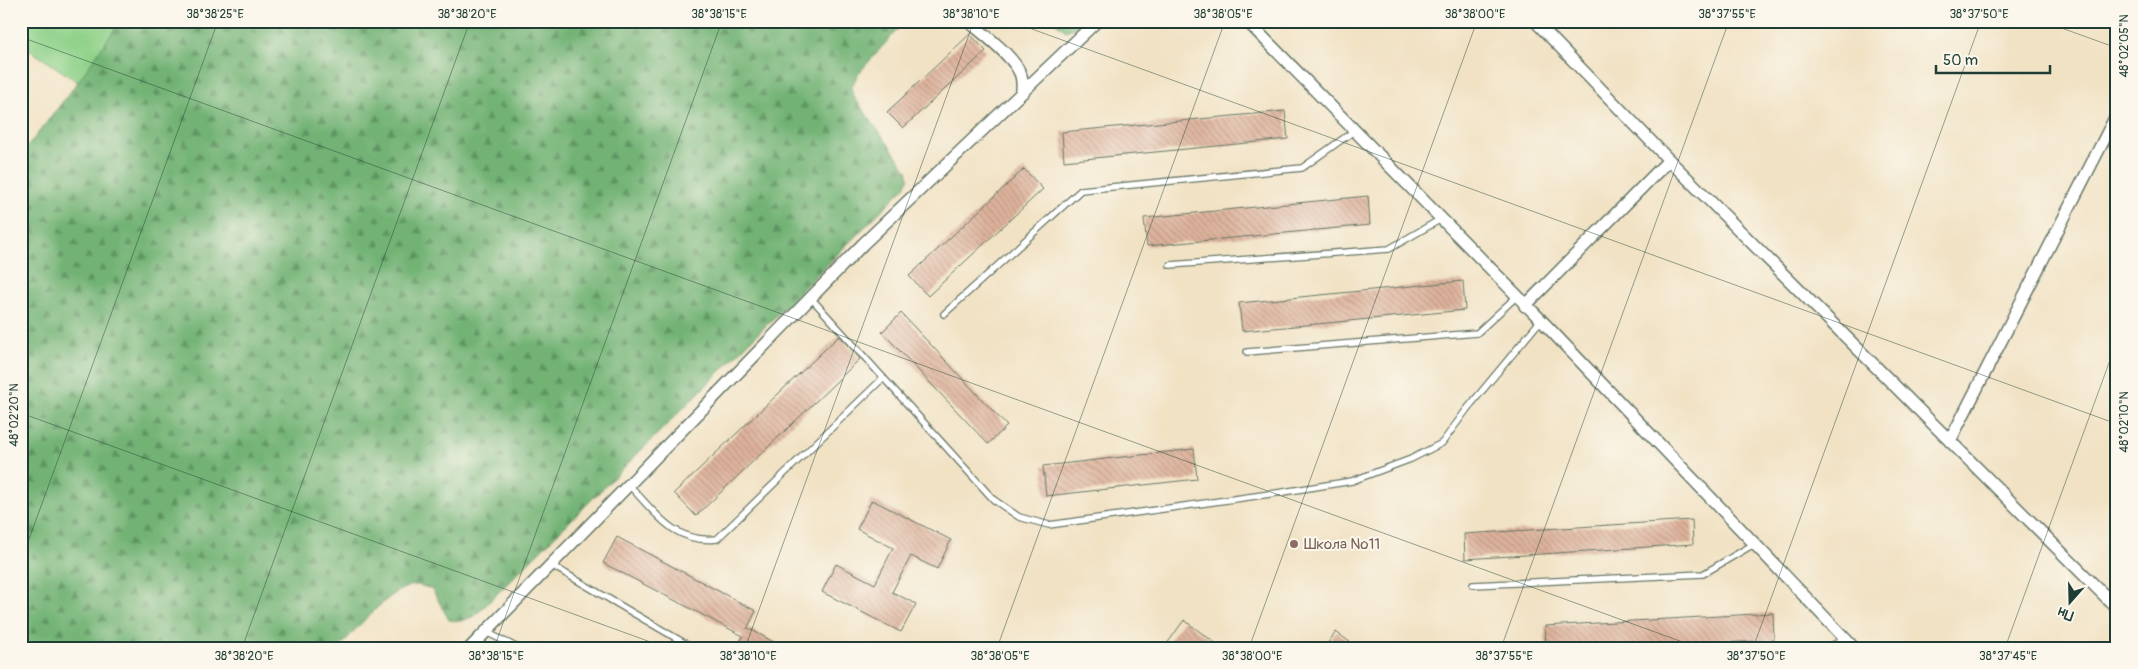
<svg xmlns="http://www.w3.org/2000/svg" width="2138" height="669" font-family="Pangolin,sans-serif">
<defs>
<pattern id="forest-firs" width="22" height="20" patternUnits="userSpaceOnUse" patternTransform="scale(1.25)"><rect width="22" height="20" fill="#72b375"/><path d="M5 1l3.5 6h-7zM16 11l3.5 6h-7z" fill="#5d9361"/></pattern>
<pattern id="building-back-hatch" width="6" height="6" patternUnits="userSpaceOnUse" patternTransform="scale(1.25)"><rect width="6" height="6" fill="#dfb39c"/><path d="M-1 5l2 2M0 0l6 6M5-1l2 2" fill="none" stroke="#b49380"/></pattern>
</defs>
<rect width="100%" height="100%" fill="#fbf7ec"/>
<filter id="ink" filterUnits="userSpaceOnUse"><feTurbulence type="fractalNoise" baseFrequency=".02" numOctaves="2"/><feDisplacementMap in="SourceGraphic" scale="10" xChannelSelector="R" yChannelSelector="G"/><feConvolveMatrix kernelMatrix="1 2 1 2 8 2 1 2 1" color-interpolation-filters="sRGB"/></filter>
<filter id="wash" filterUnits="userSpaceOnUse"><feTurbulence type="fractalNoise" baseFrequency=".0096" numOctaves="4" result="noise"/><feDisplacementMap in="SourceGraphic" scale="20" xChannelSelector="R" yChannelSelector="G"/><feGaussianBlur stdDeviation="1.12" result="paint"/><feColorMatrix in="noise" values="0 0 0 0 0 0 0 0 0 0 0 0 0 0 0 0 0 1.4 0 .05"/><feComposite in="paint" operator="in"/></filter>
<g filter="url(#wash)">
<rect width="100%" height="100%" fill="#f1e2c4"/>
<g fill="url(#forest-firs)" stroke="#487854">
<path d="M120,21H905L858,74L851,88L856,100L907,170L909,178L905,187L475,616L461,621L449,620L432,589C427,588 421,585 417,585C394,584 354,631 339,648H21V155L78,82Z"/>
<polygon points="1053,21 1085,21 1081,25 1066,31"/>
</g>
<polygon fill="#8ed189" stroke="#56875e" points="21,21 120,21 78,82 21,44"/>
<g id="blocks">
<g fill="url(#building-back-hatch)">
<polygon points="970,34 986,51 903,128 887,112"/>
<polygon points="1285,111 1288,139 1064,161 1062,132"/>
<polygon points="1024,169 1043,189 928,296 909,276"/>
<polygon points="1368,196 1370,225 1147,246 1144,218"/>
<polygon points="1463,281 1465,310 1242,331 1239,303"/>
<polygon points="901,313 1007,426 988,444 882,332"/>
<polygon points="839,336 860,359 696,516 674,493"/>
<polygon points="1194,449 1197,479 1046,496 1043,466"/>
<polygon points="872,500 951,540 937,569 911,556 892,592 916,604 901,632 822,592 836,564 875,584 893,548 857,529"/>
<polygon points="1692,520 1693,544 1465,559 1464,534"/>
<polygon points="617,537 756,611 747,629 748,628 785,648 737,648 743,636 603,563"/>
<polygon points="1773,613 1774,640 1634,648 1546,648 1545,626"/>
<polygon points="1184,620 1222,648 1164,648"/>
<polygon points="1336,632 1358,648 1324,648"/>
</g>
</g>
</g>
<g filter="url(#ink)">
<use href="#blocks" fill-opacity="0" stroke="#687766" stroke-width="1"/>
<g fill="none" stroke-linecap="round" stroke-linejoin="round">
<g stroke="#687766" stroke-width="8">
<g id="service">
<polyline points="1170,265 1389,249 1441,219"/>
<polyline points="811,298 994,500 1019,517 1049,525 1277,493 1352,481 1411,459 1442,443 1467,409 1541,320"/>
<polyline points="944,314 1081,190 1302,168 1354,131"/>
<polyline points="1247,352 1477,333 1516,297"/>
<path d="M629,485C656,513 674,544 717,539L883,378"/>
<polyline points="551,565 693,648"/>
<polyline points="1473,585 1703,574 1754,544"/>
<polyline points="486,632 518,648"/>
<polyline points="1826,648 1845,639"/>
</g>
</g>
<g stroke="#687766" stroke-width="14">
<g id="minor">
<path d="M968,21C983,33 1013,56 1020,73C1023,79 1022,86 1022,93"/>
<polyline points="1247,21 1541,320 1854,648"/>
<polyline points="1535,21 1669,160 2117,608"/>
<polyline points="1525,306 1669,160"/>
<polyline points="1950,441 2117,114"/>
<polyline points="470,648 863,244 1097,21"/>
</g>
</g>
<use href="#service" stroke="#fff" stroke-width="5.5"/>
<use href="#minor" stroke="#fff" stroke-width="11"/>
</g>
</g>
<path fill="none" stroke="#1f3d34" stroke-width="1" stroke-opacity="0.45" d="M1010,21L2117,424M2042,21L2117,48M21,37L1699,648M21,413L667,648M21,561L218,21M242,648L470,21M494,648L722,21M745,648L974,21M997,648L1225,21M1249,648L1477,21M1501,648L1729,21M1753,648L1981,21M2005,648L2117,341"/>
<circle fill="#8d6e63" stroke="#fbf7ec" stroke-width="2" cx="1294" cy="544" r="5"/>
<g text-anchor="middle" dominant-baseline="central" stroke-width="4" stroke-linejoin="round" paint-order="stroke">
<g font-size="15" fill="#785e54" stroke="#fbf7ec" text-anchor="start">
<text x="1304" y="544">Школа №11</text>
</g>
</g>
<rect width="2138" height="669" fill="none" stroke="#fbf7ec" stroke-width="55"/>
<g transform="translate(2070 602) rotate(200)" stroke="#fbf7ec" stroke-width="4" paint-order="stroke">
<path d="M0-4L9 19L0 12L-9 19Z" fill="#1f3d34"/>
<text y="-8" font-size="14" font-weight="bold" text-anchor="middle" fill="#1f3d34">Пн</text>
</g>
<path d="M1936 65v8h114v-8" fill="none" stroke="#1f3d34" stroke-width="2.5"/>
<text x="1943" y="65" font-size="15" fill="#1f3d34" stroke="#fbf7ec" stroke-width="4" paint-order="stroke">50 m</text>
<rect x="28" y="28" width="2082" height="614" fill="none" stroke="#1f3d34" stroke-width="2"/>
<g font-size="12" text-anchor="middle" fill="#1f3d34">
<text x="215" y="18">38°38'25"E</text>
<text x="467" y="18">38°38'20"E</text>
<text x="719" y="18">38°38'15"E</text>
<text x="971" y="18">38°38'10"E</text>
<text x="1223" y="18">38°38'05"E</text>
<text x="1475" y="18">38°38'00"E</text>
<text x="1727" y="18">38°37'55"E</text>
<text x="1979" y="18">38°37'50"E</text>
<text transform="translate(2124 46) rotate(-90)" y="4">48°02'05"N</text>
<text transform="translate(14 415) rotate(-90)" y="4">48°02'20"N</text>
<text transform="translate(2124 422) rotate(-90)" y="4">48°02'10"N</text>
<text x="244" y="660">38°38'20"E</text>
<text x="496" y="660">38°38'15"E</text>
<text x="748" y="660">38°38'10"E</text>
<text x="1000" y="660">38°38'05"E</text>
<text x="1252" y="660">38°38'00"E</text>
<text x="1504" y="660">38°37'55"E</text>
<text x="1756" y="660">38°37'50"E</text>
<text x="2008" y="660">38°37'45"E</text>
</g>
</svg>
